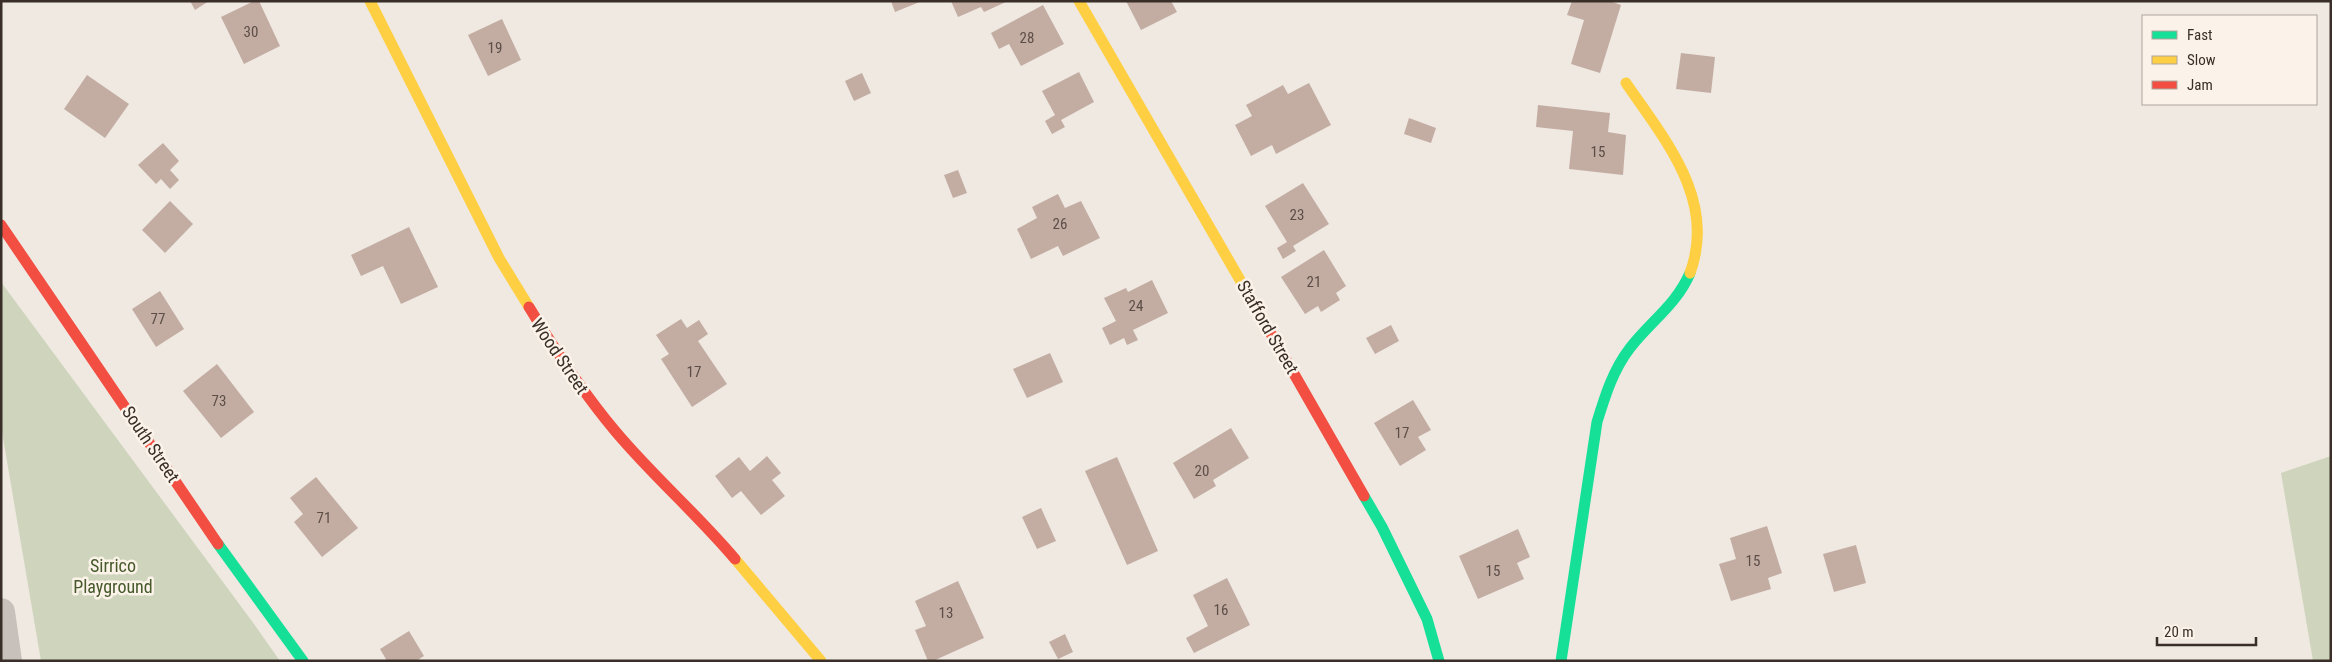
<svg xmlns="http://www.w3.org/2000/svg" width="2332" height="662" font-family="'Roboto Condensed',sans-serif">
<rect width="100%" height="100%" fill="#efe9e2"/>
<g fill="#cfd5bc">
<polygon points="1,282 254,624 280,661 41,661 1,426"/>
<polygon points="2331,456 2331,661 2313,661 2281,473"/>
</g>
<g fill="#c3ada3">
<polygon points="190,1 209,1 195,10"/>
<polygon points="254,1 259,1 280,46 244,64 221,17"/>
<polygon points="891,1 922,1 895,12"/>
<polygon points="951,1 1008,1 984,12 981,7 958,17"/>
<polygon points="1126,1 1171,1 1177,12 1141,30"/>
<polygon points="1572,1 1610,1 1621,5 1600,73 1571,64 1584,20 1567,15"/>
<polygon points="1043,5 1064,44 1021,66 1009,44 999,49 991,33"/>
<polygon points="502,19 521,60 488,76 468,35"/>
<polygon points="1681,53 1715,57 1711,93 1676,89"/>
<polygon points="1079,72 1094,102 1061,120 1065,127 1052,134 1045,121 1055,115 1042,91"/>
<polygon points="862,73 871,93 854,101 845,81"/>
<polygon points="87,75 129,104 105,138 64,109"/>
<polygon points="1309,83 1331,125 1276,154 1272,145 1251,156 1235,125 1252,116 1246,105 1283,85 1288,94"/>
<polygon points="1538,105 1610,113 1608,132 1626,135 1623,175 1569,169 1573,131 1536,127"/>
<polygon points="1409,118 1436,128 1431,143 1404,134"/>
<polygon points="163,143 179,161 170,170 179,180 170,189 161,179 156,184 138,165"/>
<polygon points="958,170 967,193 953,198 944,175"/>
<polygon points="1303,183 1329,224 1293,246 1296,251 1283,259 1277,248 1287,242 1265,206"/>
<polygon points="1058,194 1065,208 1081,201 1100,238 1063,256 1058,246 1031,259 1017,229 1037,218 1032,207"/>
<polygon points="170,201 193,224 165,253 142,230"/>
<polygon points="409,227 438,287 401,304 383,266 361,276 351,255"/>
<polygon points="1324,250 1346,286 1336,293 1340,300 1321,312 1318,306 1305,314 1281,277"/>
<polygon points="1152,280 1168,313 1133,330 1138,340 1127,345 1124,338 1110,345 1102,328 1116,321 1104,298 1126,288 1128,292"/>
<polygon points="160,291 184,329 156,347 132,309"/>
<polygon points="681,319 687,328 699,320 708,334 698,341 727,384 692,407 661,359 669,354 656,335"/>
<polygon points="1391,325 1399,341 1375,354 1366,338"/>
<polygon points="1050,353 1063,382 1027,398 1013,369"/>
<polygon points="217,364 254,412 221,438 183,391"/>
<polygon points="1413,400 1431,430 1418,437 1426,450 1400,466 1374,423"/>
<polygon points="1231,428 1249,458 1213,480 1216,486 1194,499 1173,463"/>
<polygon points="767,456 781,473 772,480 785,496 761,515 741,491 732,498 715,476 739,457 750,471"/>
<polygon points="1117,457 1158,551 1127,565 1085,471"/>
<polygon points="316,477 358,528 322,557 294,522 303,514 290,498"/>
<polygon points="1041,508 1056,541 1037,549 1022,517"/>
<polygon points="1767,526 1782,573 1768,578 1771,589 1731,601 1719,564 1736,559 1730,538"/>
<polygon points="1518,529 1530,557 1517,563 1524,579 1478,599 1459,556"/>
<polygon points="1856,545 1866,583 1834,592 1823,554"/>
<polygon points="1227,578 1250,625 1194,653 1186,638 1208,626 1193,595"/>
<polygon points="958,581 984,638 933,661 928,661 915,630 926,626 915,601"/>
<polygon points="409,631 424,656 416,661 387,661 380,649"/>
<polygon points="1065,634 1073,652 1058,659 1049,642"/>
</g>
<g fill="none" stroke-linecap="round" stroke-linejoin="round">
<polyline stroke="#c8c1bb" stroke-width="28" points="1,612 8,661"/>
<g stroke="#16e098" stroke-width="11">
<polyline points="1364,496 1382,527 1427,619 1439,661"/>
<polyline points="218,544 303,661"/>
<path d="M1561,661L1597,422C1605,396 1613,370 1630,348C1650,322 1677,304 1690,273"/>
</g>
<g stroke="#ffcf43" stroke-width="11">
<polyline points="370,1 499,258 529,307"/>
<polyline points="1079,1 1266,325"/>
<path d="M1626,83C1665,140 1717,200 1690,273"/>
<polyline points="735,559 821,661"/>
</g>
<g stroke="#f24e42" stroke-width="11">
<polyline points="1,225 218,544"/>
<path d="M529,307C555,350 583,393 616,432C653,476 698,515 735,559"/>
<polyline points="1266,325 1364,496"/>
</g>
</g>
<g text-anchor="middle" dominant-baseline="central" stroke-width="5" stroke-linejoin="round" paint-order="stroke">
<g font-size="15" fill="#5c4e47">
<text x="251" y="32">30</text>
<text x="1027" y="38">28</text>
<text x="495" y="48">19</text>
<text x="1598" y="152">15</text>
<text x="1297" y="215">23</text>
<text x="1060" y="224">26</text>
<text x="1314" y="282">21</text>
<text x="1136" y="306">24</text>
<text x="158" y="319">77</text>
<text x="694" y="372">17</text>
<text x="219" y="401">73</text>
<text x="1402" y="433">17</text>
<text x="1202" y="471">20</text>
<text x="324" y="518">71</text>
<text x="1753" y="561">15</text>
<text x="1493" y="571">15</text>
<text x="1221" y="610">16</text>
<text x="946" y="613">13</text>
</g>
<g font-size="18" fill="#392e28" stroke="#fbf3e9">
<text transform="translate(1268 327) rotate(60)">Stafford Street</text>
<text transform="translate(560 356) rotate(56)">Wood Street</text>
<text transform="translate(151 444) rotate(56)">South Street</text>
</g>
<g font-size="18" fill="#46592b" stroke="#fbf3e9">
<text x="113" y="565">Sirrico<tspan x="113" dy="21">Playground</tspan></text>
</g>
</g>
<rect width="2332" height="662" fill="none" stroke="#392e28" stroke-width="5"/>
<rect x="2142" y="15" width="175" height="90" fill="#fbf3e9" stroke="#ada49c"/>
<rect x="2152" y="31" width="25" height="8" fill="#16e098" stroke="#ada49c"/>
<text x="2187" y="40" font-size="15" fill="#392e28">Fast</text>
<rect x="2152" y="56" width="25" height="8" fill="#ffcf43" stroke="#ada49c"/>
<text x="2187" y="65" font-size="15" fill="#392e28">Slow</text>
<rect x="2152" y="81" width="25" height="8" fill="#f24e42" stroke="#ada49c"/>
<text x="2187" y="90" font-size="15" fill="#392e28">Jam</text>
<path d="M2157 637v8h99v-8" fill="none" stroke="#392e28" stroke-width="2.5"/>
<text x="2164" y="637" font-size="15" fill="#392e28" stroke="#fbf3e9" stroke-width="4" paint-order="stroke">20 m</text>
</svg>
